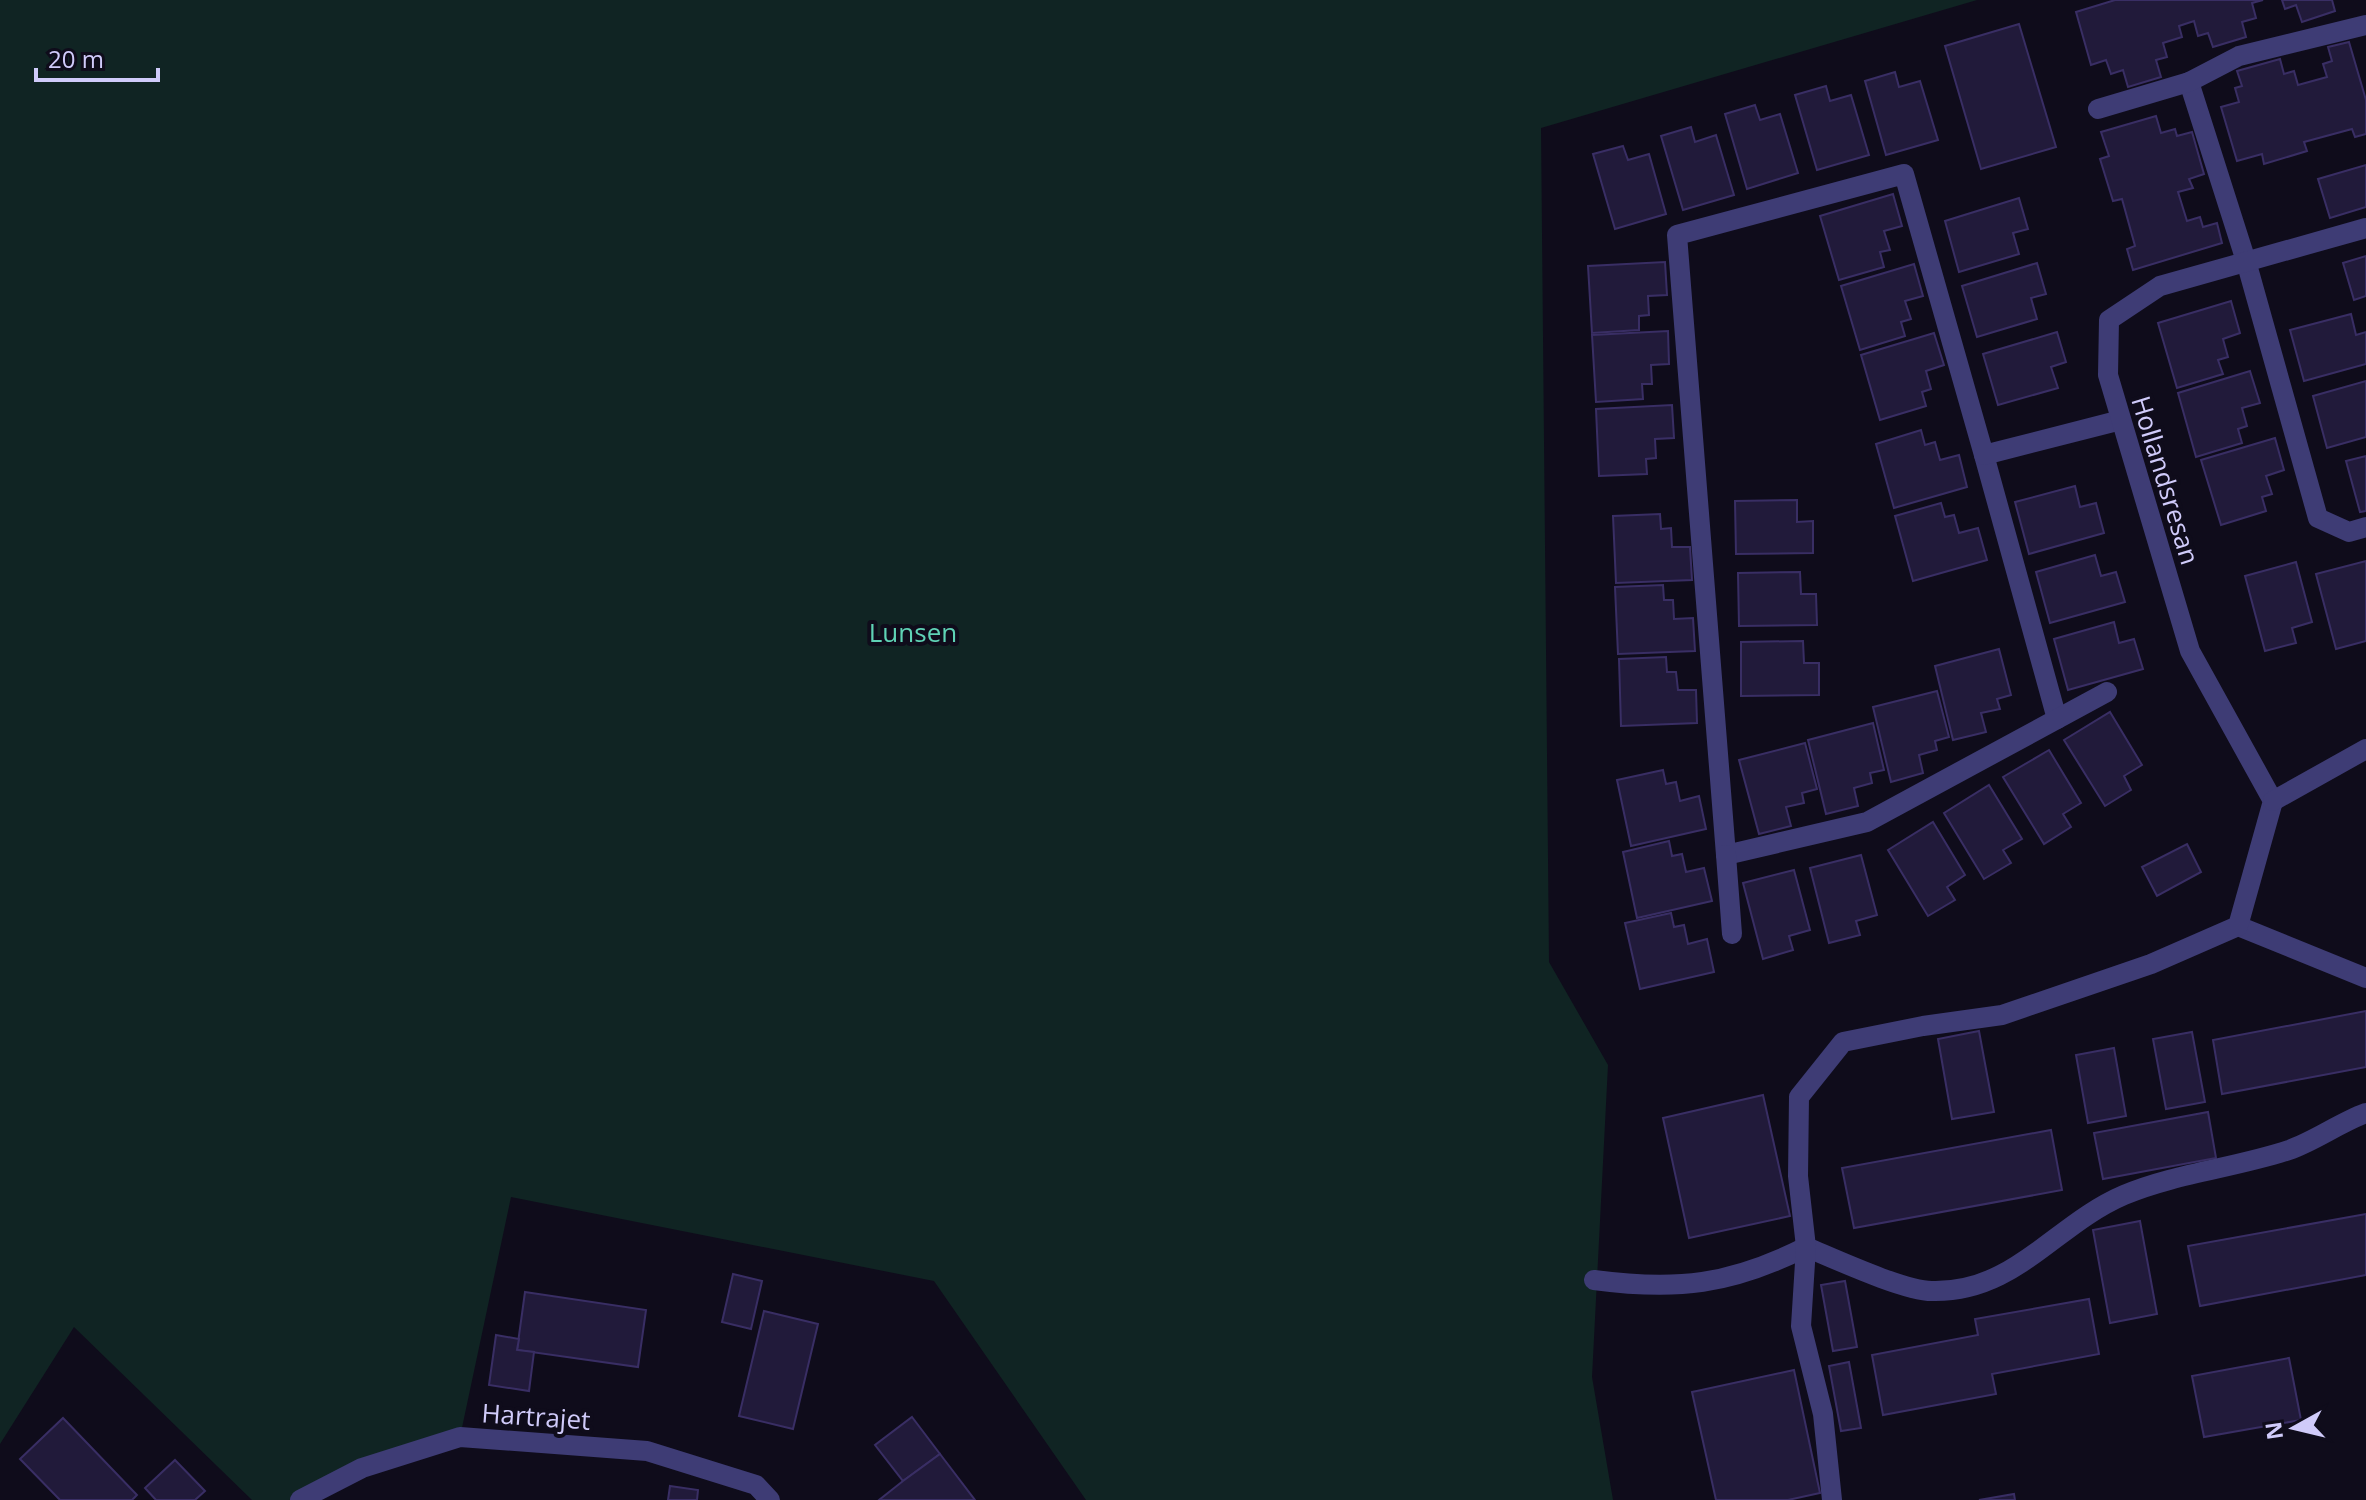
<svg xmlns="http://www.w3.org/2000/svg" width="2366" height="1500" font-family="'Open Sans',sans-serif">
<rect width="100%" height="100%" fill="#0f0c1b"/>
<polygon fill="#102423" points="0,0 1977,0 1541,128 1549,962 1608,1065 1592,1377 1613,1500 1086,1500 934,1281 511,1197 460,1437 300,1500 252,1500 74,1327 0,1444"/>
<g fill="#211a3a" stroke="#392e64" stroke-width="2">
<polygon points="2115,0 2263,0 2252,3 2256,18 2242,22 2246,37 2213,47 2208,33 2198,36 2194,21 2179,26 2182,37 2163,43 2167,57 2156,60 2161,77 2128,87 2123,70 2111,74 2106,60 2091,65 2076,12"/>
<polygon points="2282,0 2332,0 2335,11 2302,22 2296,5 2285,9"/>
<polygon points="2019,24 2056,147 1981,169 1945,46"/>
<polygon points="2349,42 2366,100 2366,134 2355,137 2352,129 2304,142 2307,151 2264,164 2262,154 2237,161 2221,107 2239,102 2235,88 2242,86 2237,71 2280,59 2284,74 2294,71 2298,85 2327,77 2323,64 2332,61 2328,47"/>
<polygon points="1895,72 1899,87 1920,81 1938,140 1886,155 1865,81"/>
<polygon points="1826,86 1830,101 1851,95 1869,155 1817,170 1795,95"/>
<polygon points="1755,105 1760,120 1780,114 1798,173 1747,189 1725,114"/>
<polygon points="2156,116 2161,133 2175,129 2177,136 2192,132 2204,174 2189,179 2193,188 2178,192 2187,221 2200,217 2203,227 2217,223 2222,243 2133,270 2127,249 2135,246 2122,199 2113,201 2100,159 2109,156 2101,132"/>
<polygon points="1691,127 1695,142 1716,135 1734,195 1683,210 1661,136"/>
<polygon points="1623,146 1628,160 1649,154 1666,214 1615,229 1593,154"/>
<polygon points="2366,165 2366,207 2330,218 2318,179"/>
<polygon points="1893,194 1902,226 1884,231 1890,250 1880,252 1884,267 1839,280 1820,216"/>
<polygon points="2019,198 2028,229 2013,233 2019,254 1959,272 1945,221"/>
<polygon points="2366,256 2366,296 2354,300 2343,263"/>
<polygon points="1665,262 1667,295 1648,296 1649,315 1639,316 1639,330 1592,333 1588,266"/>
<polygon points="2037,263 2046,294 2031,298 2037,319 1977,337 1962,286"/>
<polygon points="1914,264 1923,296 1905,301 1911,319 1901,322 1905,336 1860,350 1841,286"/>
<polygon points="2231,301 2240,333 2223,339 2228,357 2218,360 2223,374 2177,388 2158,323"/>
<polygon points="2351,314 2356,335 2366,332 2366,364 2304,381 2290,330"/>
<polygon points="1668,331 1669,364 1651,365 1652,384 1642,384 1643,399 1596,402 1592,335"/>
<polygon points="2057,332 2066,362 2051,367 2058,388 1998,405 1983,354"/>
<polygon points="1934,333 1944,365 1926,371 1931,389 1922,392 1926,406 1880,420 1861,355"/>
<polygon points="2250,371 2260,403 2242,408 2247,426 2238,429 2242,443 2196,457 2178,393"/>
<polygon points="2366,381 2366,437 2327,448 2313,396"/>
<polygon points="1672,405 1674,438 1655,439 1656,458 1646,459 1647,474 1599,476 1596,409"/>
<polygon points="1921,430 1925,445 1935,442 1940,460 1959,455 1967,487 1894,508 1876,444"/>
<polygon points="2275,438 2284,470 2266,476 2272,494 2262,497 2266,511 2221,525 2201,460"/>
<polygon points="2366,456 2366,511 2360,512 2346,461"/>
<polygon points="2075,486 2080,507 2096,503 2104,533 2029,554 2015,502"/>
<polygon points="1797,500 1797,522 1813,521 1813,553 1736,554 1735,501"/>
<polygon points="1941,503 1945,517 1954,515 1959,533 1978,528 1987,560 1913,581 1895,516"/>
<polygon points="1660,514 1661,529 1671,528 1672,547 1690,547 1692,580 1616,583 1613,516"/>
<polygon points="2095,555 2101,576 2116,572 2125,602 2050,623 2036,572"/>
<polygon points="2366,561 2366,641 2336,649 2316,574"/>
<polygon points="2296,562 2312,622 2292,628 2296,643 2265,651 2245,576"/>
<polygon points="1800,572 1801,594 1816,594 1817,625 1739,626 1738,573"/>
<polygon points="1663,585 1664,600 1673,600 1674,619 1693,618 1695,651 1618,654 1615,587"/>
<polygon points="2114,622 2119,643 2134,639 2143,669 2068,690 2054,639"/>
<polygon points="1803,641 1804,663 1819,663 1819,695 1741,696 1741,642"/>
<polygon points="1999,649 2011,695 1997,699 2000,709 1981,713 1986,732 1953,740 1935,666"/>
<polygon points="1666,657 1667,672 1676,672 1678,690 1696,690 1697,723 1621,726 1619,659"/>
<polygon points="1937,691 1949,737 1935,741 1937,750 1919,755 1923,773 1891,782 1873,707"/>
<polygon points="2110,712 2142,765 2124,776 2131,790 2105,806 2064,740"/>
<polygon points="1873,723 1884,770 1870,773 1872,783 1854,788 1858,806 1826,814 1808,740"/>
<polygon points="1805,743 1817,789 1802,793 1804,803 1786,807 1791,826 1759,834 1739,760"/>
<polygon points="2049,750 2081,803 2063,814 2071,827 2044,844 2003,777"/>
<polygon points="1663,770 1666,784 1676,782 1680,801 1699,796 1706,829 1631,846 1617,780"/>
<polygon points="1989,785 2022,839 2003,850 2011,863 1984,879 1944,813"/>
<polygon points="1933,822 1965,875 1947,887 1955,900 1928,916 1888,850"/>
<polygon points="1669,841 1672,856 1682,854 1686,872 1704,868 1712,901 1637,918 1623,852"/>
<polygon points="2187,844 2201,872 2157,896 2142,867"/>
<polygon points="1861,855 1877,915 1856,921 1860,935 1829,943 1810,868"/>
<polygon points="1794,870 1810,930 1789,936 1793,950 1763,959 1743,883"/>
<polygon points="1671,913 1674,927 1684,925 1688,944 1707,939 1714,972 1640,989 1625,923"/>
<polygon points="2366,1011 2366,1067 2222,1094 2213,1040"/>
<polygon points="1979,1031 1994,1112 1952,1119 1938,1039"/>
<polygon points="2192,1032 2205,1102 2166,1109 2153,1039"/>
<polygon points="2114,1048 2126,1116 2088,1123 2076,1055"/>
<polygon points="1763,1095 1790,1216 1689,1238 1663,1118"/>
<polygon points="2208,1112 2216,1158 2103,1179 2094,1133"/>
<polygon points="2051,1130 2062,1190 1854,1228 1842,1168"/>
<polygon points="2366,1214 2366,1275 2200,1306 2188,1246"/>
<polygon points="2140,1221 2157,1314 2110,1323 2093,1230"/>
<polygon points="733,1274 762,1281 751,1329 722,1322"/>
<polygon points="1845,1281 1857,1347 1833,1351 1821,1285"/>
<polygon points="525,1292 646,1310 638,1367 517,1350"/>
<polygon points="2089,1299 2099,1354 1992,1374 1996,1394 1883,1415 1872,1355 1978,1335 1975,1319"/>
<polygon points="764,1311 818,1324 793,1429 739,1416"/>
<polygon points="496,1335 519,1339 517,1350 534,1352 529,1391 489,1385"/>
<polygon points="2289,1358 2301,1420 2204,1437 2192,1376"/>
<polygon points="1849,1362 1861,1428 1841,1431 1829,1366"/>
<polygon points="1794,1370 1820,1493 1788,1500 1716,1500 1692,1392"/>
<polygon points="912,1417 940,1454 903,1481 875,1445"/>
<polygon points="63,1418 137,1495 132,1500 60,1500 20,1459"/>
<polygon points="940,1454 975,1500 879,1500 903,1481"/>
<polygon points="175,1460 205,1491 195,1500 156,1500 145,1488"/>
<polygon points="670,1486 698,1490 697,1500 668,1500"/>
<polygon points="2014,1494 2015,1500 1979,1500"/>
</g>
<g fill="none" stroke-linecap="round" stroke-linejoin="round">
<g stroke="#3e3c75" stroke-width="20">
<polyline points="2189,82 2246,261 2318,518 2349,532 2366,527"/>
<polyline points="2098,109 2189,82 2239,56 2366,25"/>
<polyline points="1984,455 2057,719"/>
<polyline points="2107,692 1867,822 1726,855 1677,235 1904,174 1984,455 2121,420"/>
<polyline points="1726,855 1732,934"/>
<polyline points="2238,926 2366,978"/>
<path d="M1594,1280C1677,1291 1730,1285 1806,1247C1835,1259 1904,1291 1932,1291C2015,1293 2054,1225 2124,1195C2177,1173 2235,1168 2289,1150C2315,1141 2339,1123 2366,1113"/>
<polyline points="1832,1500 1823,1414 1801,1326 1806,1247 1798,1176 1799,1097 1843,1042 1923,1026 2002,1015 2151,964 2238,926 2273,801 2190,651 2108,375 2109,320 2160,286 2366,228"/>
</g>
<g stroke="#3e3c75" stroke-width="20">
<polyline points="2273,801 2366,749"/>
<polyline points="300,1500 362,1468 460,1437 647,1451 756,1485 770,1500"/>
</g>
</g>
<g text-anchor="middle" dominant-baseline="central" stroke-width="8" stroke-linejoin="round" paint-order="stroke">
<g font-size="26" fill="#d0cbfa" stroke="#0f0c1b">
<text transform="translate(2166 480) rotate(73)">Hollandsresan</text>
<text transform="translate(536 1416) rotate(4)">Hartrajet</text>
</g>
<g font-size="26" fill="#5fd2b5" stroke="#0f0c1b">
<text x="913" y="632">Lunsen</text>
</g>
</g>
<g transform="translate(2294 1428) rotate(262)" stroke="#0f0c1b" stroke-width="6" paint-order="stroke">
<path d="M0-6L14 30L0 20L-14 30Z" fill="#d0cbfa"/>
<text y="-12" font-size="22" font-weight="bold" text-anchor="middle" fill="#d0cbfa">N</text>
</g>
<path d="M36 68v12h122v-12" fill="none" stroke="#d0cbfa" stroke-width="4"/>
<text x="48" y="68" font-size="24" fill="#d0cbfa" stroke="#0f0c1b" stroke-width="6" paint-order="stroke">20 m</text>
</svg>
